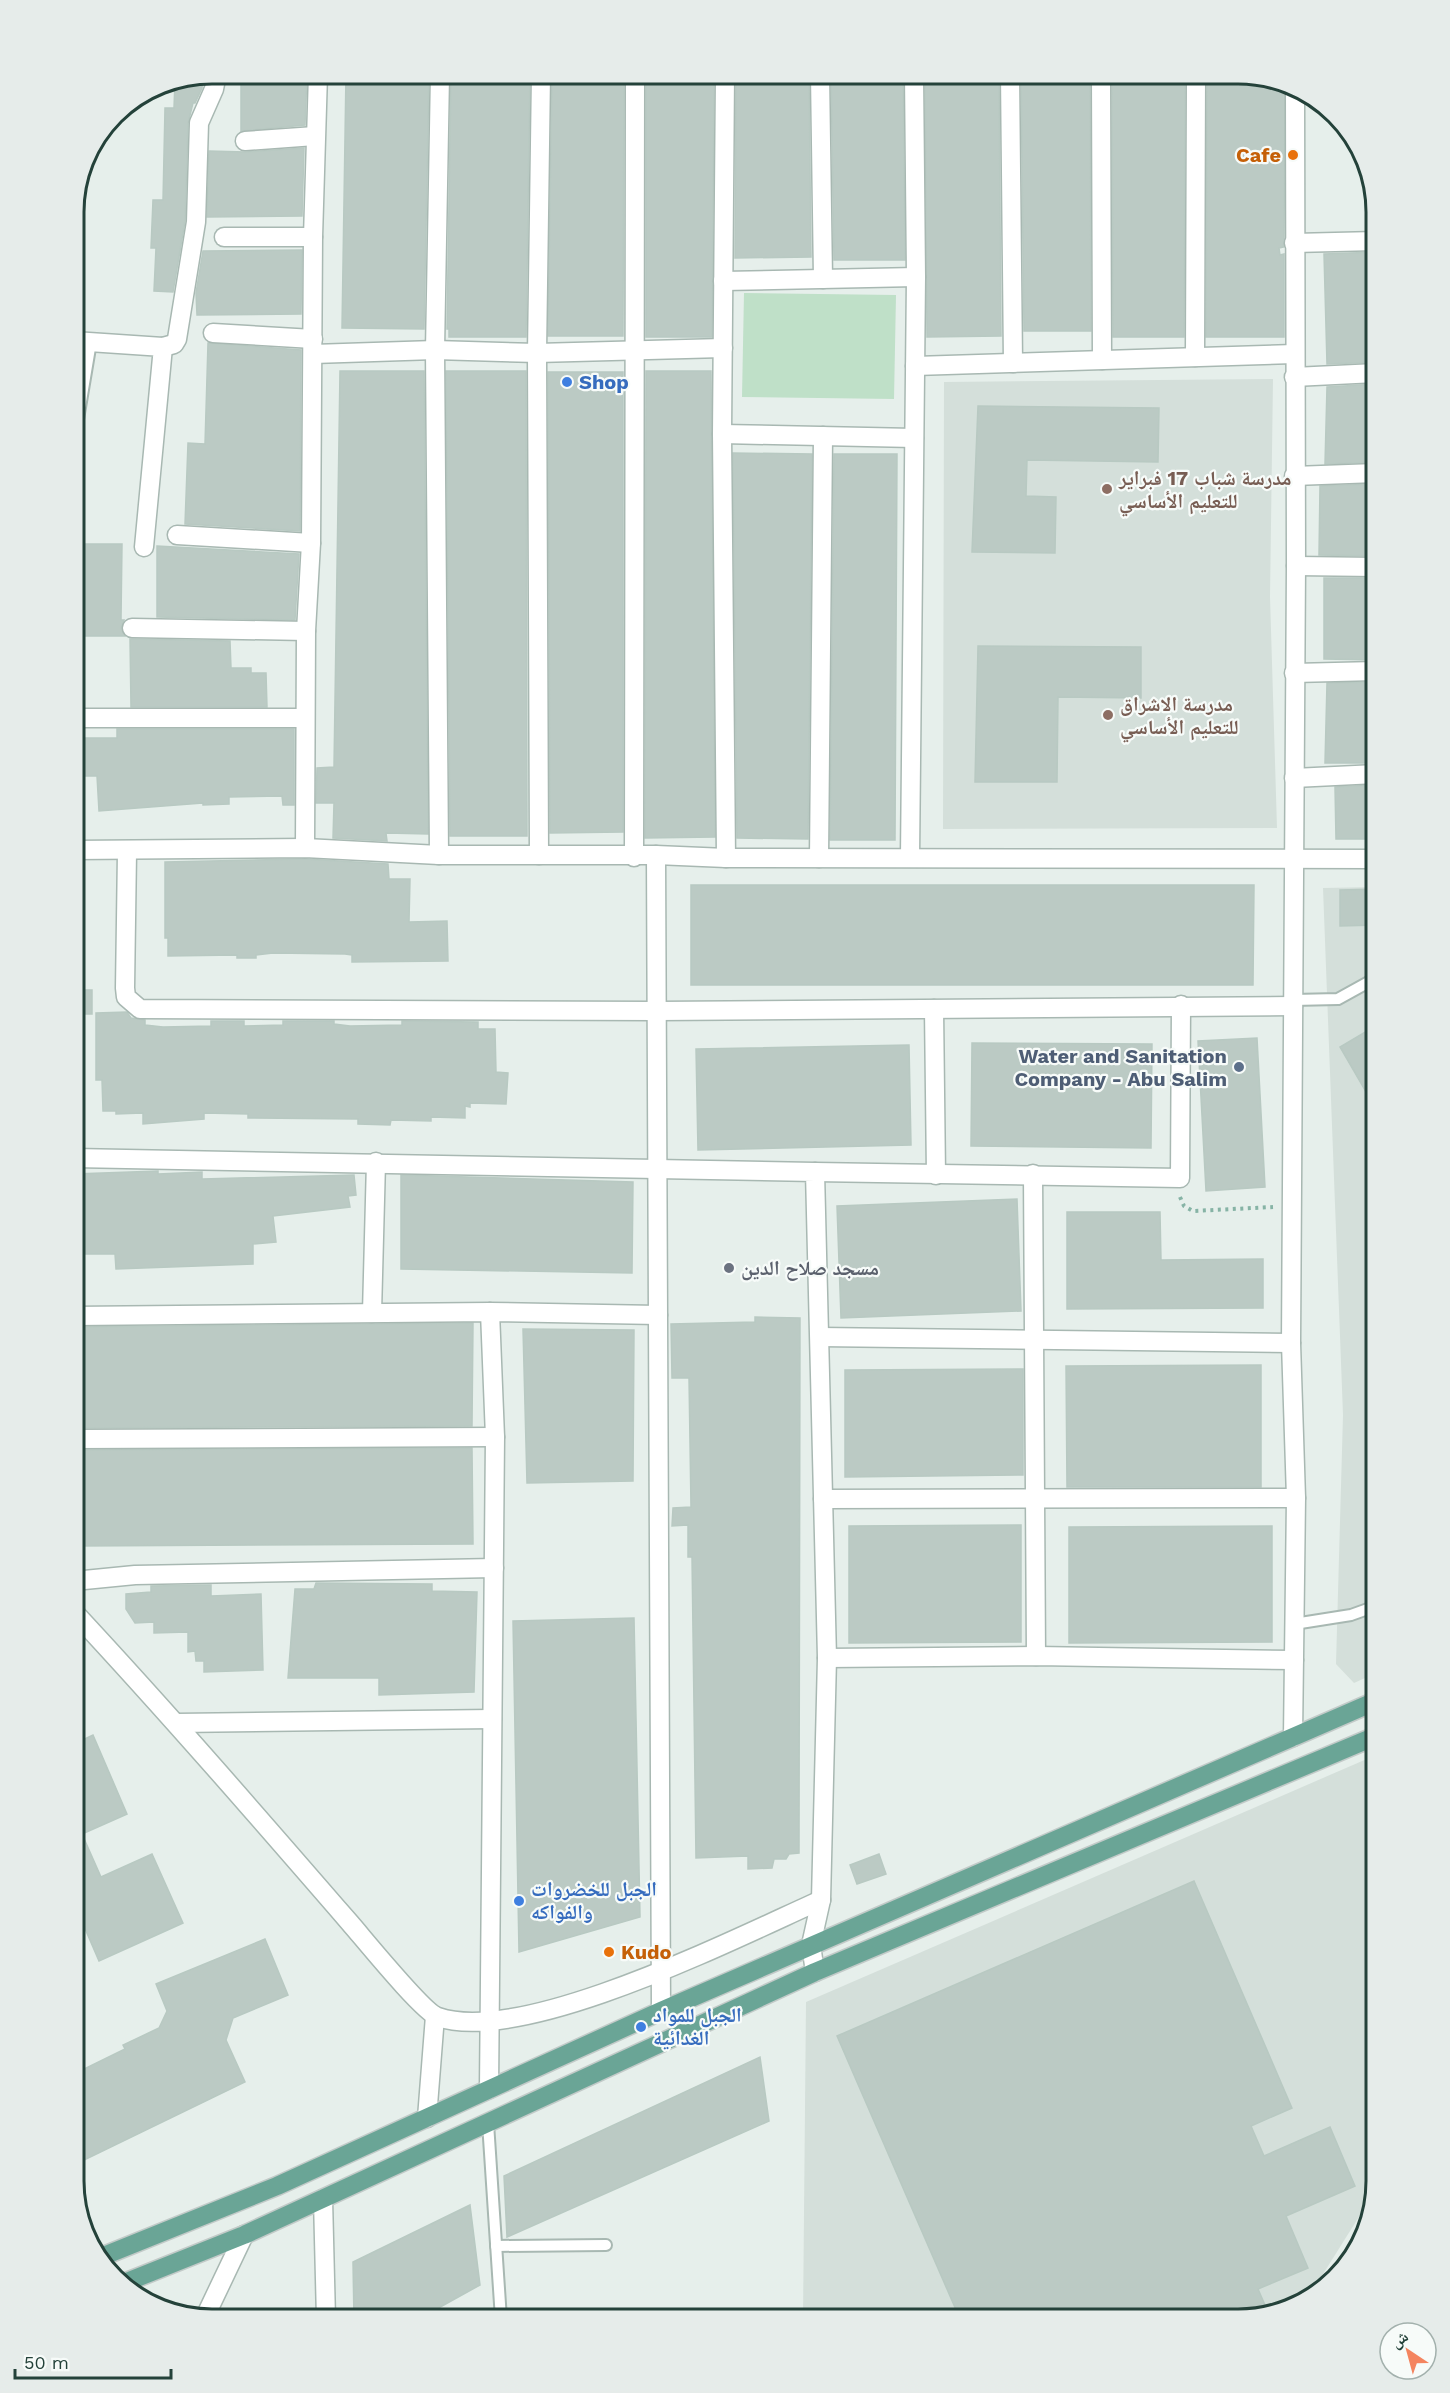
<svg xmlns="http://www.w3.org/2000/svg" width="1450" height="2393" font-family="'Work Sans','Noto Naskh Arabic',sans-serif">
<rect width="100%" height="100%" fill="#e6efeb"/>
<g fill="#d4dfda">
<polygon points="1273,379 1270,597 1277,828 943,829 944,382"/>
<polygon points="1376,887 1376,1673 1354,1683 1336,1664 1343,1415 1323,888"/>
<polygon points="1376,1755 1376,2181 1372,2196 1308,2298 1299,2305 1238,2319 803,2319 806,2002"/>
</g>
<polygon fill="#bfe0c8" points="744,293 896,295 894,399 742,397"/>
<g fill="#bbcac4" stroke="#b8c9c2" stroke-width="1.5">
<polygon points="241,74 307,74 305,125 241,131"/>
<polygon points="346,74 429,74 424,329 342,328"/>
<polygon points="451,74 530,74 526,337 449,337 449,329 447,329"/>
<polygon points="552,74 624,74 623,336 548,336"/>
<polygon points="646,74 714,74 712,337 646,337"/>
<polygon points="736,74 809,74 811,257 735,258"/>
<polygon points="831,74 903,74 905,260 834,260"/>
<polygon points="925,74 999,74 1001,336 927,337"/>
<polygon points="1021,74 1090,74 1091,331 1024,331"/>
<polygon points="1112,74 1185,74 1184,337 1113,337"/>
<polygon points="1207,74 1247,74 1285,87 1284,238 1284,247 1279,248 1280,255 1284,254 1284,337 1206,337"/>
<polygon points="203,75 202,88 195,103 193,103 188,123 185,221 173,292 154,291 156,248 151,248 153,200 163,200 165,108 174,108 175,81"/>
<polygon points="304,148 302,216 207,217 209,151 246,152"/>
<polygon points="302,250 301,314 197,315 196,293 203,251"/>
<polygon points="1377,252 1377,362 1327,364 1324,254"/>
<polygon points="208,343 301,350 300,531 185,524 188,443 205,444"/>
<polygon points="340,371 424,371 428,834 386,833 387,841 333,838 334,803 316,803 317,768 334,767"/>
<polygon points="446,371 526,371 527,836 450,836"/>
<polygon points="646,371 711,371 715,837 645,838"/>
<polygon points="548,372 623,372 623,832 550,833"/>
<polygon points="1377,384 1377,462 1325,464 1327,387"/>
<polygon points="978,406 1159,408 1158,462 1027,460 1026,496 1056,497 1055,553 972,552"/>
<polygon points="733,453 812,454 808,839 737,838"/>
<polygon points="834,454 897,454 895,840 830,840"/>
<polygon points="1377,484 1377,556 1319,555 1320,486"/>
<polygon points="83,544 122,544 121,620 124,620 121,628 125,636 75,636 75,621 81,621"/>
<polygon points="157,546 299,554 295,620 157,617"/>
<polygon points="1324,578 1377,578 1377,660 1324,659"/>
<polygon points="130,639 230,641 231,668 251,668 251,673 266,673 267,707 131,707"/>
<polygon points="978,646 1141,647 1141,698 1058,697 1057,782 975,782"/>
<polygon points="1377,682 1377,763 1325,763 1327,683"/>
<polygon points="117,729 294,729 294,805 283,805 282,796 229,797 229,804 203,805 203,803 99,811 97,776 74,776 74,738 117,738"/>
<polygon points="1377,785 1377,839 1336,839 1335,787"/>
<polygon points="305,859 388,864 389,879 410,879 409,922 447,921 448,961 352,962 352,955 345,954 273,953 256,955 256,958 237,958 237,955 168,956 168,938 165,938 165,862"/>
<polygon points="691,885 1254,885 1253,985 691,985"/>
<polygon points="1377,889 1377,925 1340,926 1340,890"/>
<rect x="74" y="990" width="18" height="24"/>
<polygon points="127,1012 131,1018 145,1020 145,1025 163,1027 211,1026 211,1021 244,1021 244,1026 283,1025 283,1021 334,1021 334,1024 350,1026 402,1025 402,1021 478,1022 478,1029 495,1029 496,1072 508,1073 506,1104 470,1103 470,1107 465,1106 465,1118 431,1117 431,1121 391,1120 390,1125 358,1124 358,1119 248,1118 248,1114 204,1113 204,1119 143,1124 143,1113 116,1114 116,1111 103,1111 102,1080 96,1080 96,1013"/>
<polygon points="1377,1025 1377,1058 1376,1109 1340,1047"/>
<polygon points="1257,1038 1265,1187 1206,1191 1198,1041"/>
<polygon points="972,1043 1152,1044 1151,1148 971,1146"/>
<polygon points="909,1045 911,1145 698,1150 696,1049"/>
<polygon points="158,1171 158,1174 202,1172 202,1179 354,1175 356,1195 348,1196 350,1207 273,1216 276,1242 253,1244 253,1264 116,1269 115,1254 74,1254 74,1174"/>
<polygon points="401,1175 633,1182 632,1273 401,1269"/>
<polygon points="1017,1199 1021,1311 841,1318 837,1206"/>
<polygon points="1067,1212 1160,1212 1161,1260 1263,1259 1263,1308 1067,1309"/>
<polygon points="755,1317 800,1318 799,1853 789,1854 786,1859 774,1859 772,1868 748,1869 748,1856 696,1858 692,1557 688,1557 688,1525 672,1526 673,1508 691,1507 689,1378 672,1378 671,1324 755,1322"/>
<polygon points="473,1323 472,1426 77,1428 77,1421 74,1421 74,1327"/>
<polygon points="523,1329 634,1330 633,1481 527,1483"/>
<polygon points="1261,1365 1261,1487 1067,1487 1066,1366"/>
<polygon points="1023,1369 1023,1475 845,1477 845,1370"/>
<polygon points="472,1448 473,1544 77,1546 77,1450"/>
<polygon points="1021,1525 1021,1642 849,1643 849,1526"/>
<polygon points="1272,1526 1272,1642 1069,1643 1069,1527"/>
<polygon points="316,1583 432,1584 432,1591 477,1592 474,1692 379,1695 379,1678 288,1678 295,1589 314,1589"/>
<polygon points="211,1585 211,1596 261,1594 263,1670 204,1672 204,1661 196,1661 195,1651 188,1652 188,1632 154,1633 154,1622 135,1623 126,1609 126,1594 151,1592 151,1586"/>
<polygon points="634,1618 640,1917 519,1952 513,1621"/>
<polygon points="93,1735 127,1814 82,1834 101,1877 152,1854 183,1923 99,1961 74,1903 74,1744"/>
<polygon points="879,1854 886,1874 857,1884 850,1865"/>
<polygon points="1194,1881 1292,2108 1251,2126 1264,2156 1330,2127 1355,2186 1286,2216 1308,2268 1258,2289 1268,2312 1238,2319 960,2319 837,2036"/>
<polygon points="265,1939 288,1995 233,2018 226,2040 245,2082 78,2163 74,2153 74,2074 125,2049 123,2045 159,2028 167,2011 156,1984"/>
<polygon points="760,2057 769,2121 507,2237 504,2176"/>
<polygon points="470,2205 480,2285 433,2311 433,2319 354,2319 353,2262"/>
</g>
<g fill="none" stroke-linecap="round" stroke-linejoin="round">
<g stroke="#a8b8b2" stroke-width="14">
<g id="lane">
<polyline points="74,443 91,342"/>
<polyline points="1293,1000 1338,999 1376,978"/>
<polyline points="1294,1624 1351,1615 1376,1606"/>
<polyline points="488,2123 501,2319"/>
<polyline points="496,2246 606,2245"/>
</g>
</g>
<g stroke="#a8b8b2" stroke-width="21">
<g id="street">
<polyline points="725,74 722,434 726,858"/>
<polyline points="820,74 823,279"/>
<polyline points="1010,74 1013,363"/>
<polyline points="1101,74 1102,360"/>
<polyline points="245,141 315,136"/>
<polyline points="224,237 313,237"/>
<polyline points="1294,243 1376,241"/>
<polyline points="723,281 916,277"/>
<polyline points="213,333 313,339"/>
<polyline points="74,341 163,347 144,547"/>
<polyline points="163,347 174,344 177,339 196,222 199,123 214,89 217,74"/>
<polyline points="313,354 435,350 537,353 723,348"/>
<polyline points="1195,357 1196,74"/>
<polyline points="915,366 1294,354"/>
<polyline points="1294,377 1376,373"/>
<polyline points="722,434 914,438"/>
<polyline points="1294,476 1376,473"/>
<polyline points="177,535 311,543"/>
<polyline points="1296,566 1376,567"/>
<polyline points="132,628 306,631"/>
<polyline points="1294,673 1376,671"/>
<polyline points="74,718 305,718"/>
<polyline points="1294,778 1376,774"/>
<polyline points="305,848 306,631 311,543 313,237 318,74"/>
<polyline points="74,850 305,848 439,855 656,855 726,858 1376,859"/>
<polyline points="127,852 125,988 126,997 140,1009 657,1011 1293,1006"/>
<polyline points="439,855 435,350 440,74"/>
<polyline points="539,855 537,353 541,74"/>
<polyline points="656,855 661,2011"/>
<polyline points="634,857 635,74"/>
<polyline points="910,857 916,277 914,74"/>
<polyline points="819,858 823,436"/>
<polyline points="934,1009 936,1175"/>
<polyline points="74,1158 815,1172 827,1658 821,1900 811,1945 815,1972"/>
<polyline points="815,1172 1180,1178 1181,1005"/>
<polyline points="1033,1174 1036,1656"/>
<polyline points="372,1313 376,1162"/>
<polyline points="74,1316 490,1312 658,1315"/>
<polyline points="820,1337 1291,1343"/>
<polyline points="74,1439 495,1437"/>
<polyline points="823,1499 1296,1498"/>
<polyline points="74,1581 135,1575 494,1568"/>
<path d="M74,1612C168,1713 259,1818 350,1923C364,1939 423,2012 438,2017C523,2046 738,1937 821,1900"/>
<polyline points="827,1658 1036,1656 1294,1660"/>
<polyline points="177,1723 492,1719"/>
<polyline points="1293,1737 1296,1498 1291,1343 1296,566 1295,90"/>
<polyline points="489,2089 495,1437 490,1312"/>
<polyline points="427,2118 435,2016"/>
<polyline points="323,2199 326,2319"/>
<polyline points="204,2319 244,2235"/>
</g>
</g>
<g stroke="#c2cac8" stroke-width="21">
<g id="primary">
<polyline points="101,2257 277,2186 661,2011 1376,1701"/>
<polyline points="124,2283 244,2235 815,1972 1376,1736"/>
</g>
</g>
<polyline stroke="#86b3a5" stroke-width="4" stroke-dasharray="3 4.5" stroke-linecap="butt" points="1180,1197 1184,1206 1193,1211 1273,1207"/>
<use href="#lane" stroke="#fff" stroke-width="10"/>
<use href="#street" stroke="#fff" stroke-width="18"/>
<use href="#primary" stroke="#6aa596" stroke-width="18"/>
</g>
<g fill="#e8710a" stroke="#f7fbf9" stroke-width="2">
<circle cx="1293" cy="155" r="6"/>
<circle cx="609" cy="1952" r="6"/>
</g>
<g fill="#3f7fe0" stroke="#f7fbf9" stroke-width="2">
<circle cx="567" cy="382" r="6"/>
<circle cx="519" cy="1901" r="6"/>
<circle cx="641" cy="2027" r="6"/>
</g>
<g fill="#8d6e63" stroke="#f7fbf9" stroke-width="2">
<circle cx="1107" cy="489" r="6"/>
<circle cx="1108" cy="715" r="6"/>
</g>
<circle fill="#5c6f8a" stroke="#f7fbf9" stroke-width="2" cx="1239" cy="1067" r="6"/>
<circle fill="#6b7280" stroke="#f7fbf9" stroke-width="2" cx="729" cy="1268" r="6"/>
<g text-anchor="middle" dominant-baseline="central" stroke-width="4.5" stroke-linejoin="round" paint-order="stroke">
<g font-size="20" font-weight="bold" fill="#c56008" stroke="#f7fbf9" text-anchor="end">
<text x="1281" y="155">Cafe</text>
<text x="621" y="1952" text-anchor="start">Kudo</text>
</g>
<g font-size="20" font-weight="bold" fill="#366cbe" stroke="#f7fbf9" text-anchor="start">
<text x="579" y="382">Shop</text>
<text x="531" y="1889">الجبل للخضروات<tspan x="531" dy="23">والفواكه</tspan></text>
<text x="653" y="2015">الجبل للمواد<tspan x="653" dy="23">الغدائية</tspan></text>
</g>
<g font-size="20" font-weight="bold" fill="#785e54" stroke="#f7fbf9" text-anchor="start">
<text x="1119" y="478">مدرسة شباب 17 فبراير<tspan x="1119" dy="23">للتعليم الأساسي</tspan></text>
<text x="1120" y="704">مدرسة الاشراق<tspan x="1120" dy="23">للتعليم الأساسي</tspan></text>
</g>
<g font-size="20" font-weight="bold" fill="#4e5e75" stroke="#f7fbf9" text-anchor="end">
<text x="1227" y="1056">Water and Sanitation<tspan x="1227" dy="23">Company - Abu Salim</tspan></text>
</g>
<g font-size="20" font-weight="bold" fill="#5b616d" stroke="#f7fbf9" text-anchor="start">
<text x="741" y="1268">مسجد صلاح الدين</text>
</g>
</g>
<path d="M0 0H1450V2393H0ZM212 84H1238A128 128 0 0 1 1366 212V2181A128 128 0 0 1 1238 2309H212A128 128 0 0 1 84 2181V212A128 128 0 0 1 212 84Z" fill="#e6ecea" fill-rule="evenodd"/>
<path fill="none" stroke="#24423a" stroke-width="3" d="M212 84H1238A128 128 0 0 1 1366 212V2181A128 128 0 0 1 1238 2309H212A128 128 0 0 1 84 2181V212A128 128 0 0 1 212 84Z"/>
<g transform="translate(1408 2351) rotate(324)"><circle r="28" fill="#f7fbf9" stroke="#a3b1ad" stroke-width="1.5"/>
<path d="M0-4.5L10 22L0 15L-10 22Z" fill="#f4845f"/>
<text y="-9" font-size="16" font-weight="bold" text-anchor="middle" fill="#24423a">ش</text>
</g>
<path d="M15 2369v9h156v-9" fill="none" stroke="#24423a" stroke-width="3"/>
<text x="24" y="2369" font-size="18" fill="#24423a" stroke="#f7fbf9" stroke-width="4.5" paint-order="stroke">50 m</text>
</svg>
